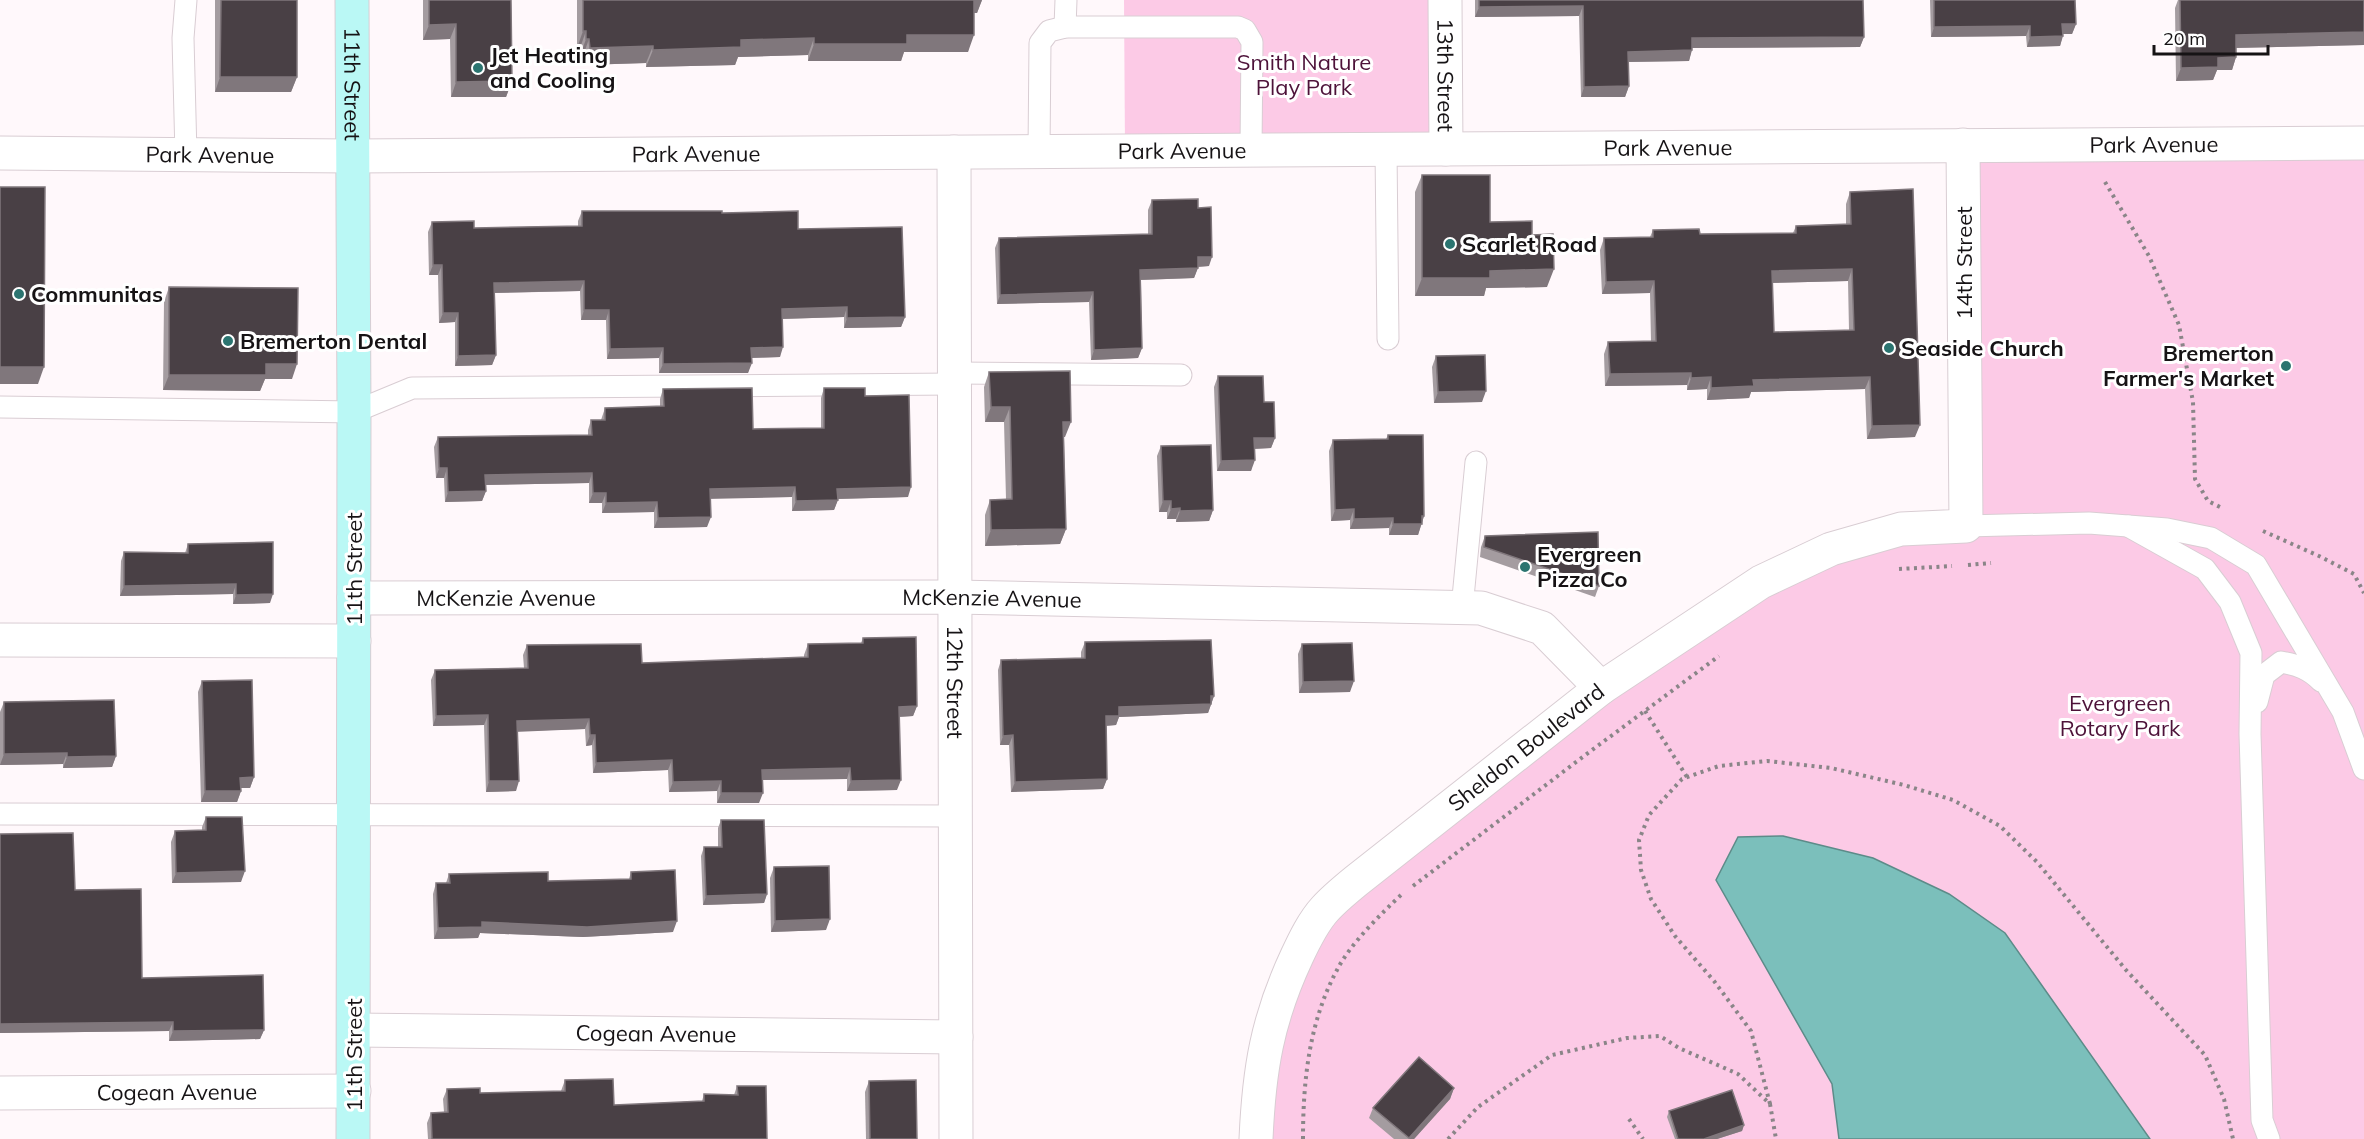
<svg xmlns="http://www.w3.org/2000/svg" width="2364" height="1139" font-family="Mulish,sans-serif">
<rect width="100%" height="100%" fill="#fff8fb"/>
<g fill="#fccae6">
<polygon points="1124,0 1445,0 1446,149 1125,151"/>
<polygon points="2364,143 2364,1139 2150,1139 2005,933 1948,894 1873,858 1783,836 1738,837 1716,880 1832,1084 1839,1139 1256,1139 1258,1091 1324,909 1761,582 1965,526 1963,145"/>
</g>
<polygon fill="#7bbfbb" stroke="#5d8b89" stroke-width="1.5" points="1783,836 1873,858 1949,894 2005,933 2150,1139 1839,1139 1832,1084 1716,880 1738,837"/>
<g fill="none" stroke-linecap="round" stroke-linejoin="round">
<g stroke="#d9cdd3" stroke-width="23">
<g id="lane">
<polyline points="186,0 183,38 186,155"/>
<polyline points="1065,27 1066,0"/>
<polyline points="1386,149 1388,339"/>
<polyline points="1039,151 1040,43 1049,31 1065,27 1238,27 1245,30 1252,42 1251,150"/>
<polyline points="955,373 1181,375"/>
<polyline points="0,407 354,412 412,388 955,384"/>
<polyline points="1966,526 2089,523 2167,529 2211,538 2256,565 2343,712 2364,769"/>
<polyline points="2128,526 2205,569 2230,602 2251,653 2250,734 2262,1120 2269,1139"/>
<polyline points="1462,608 1476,462"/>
<path d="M2257,702L2264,675L2281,662C2298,665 2309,669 2321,681"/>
<polyline points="0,814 956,816"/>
</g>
</g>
<g stroke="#d9cdd3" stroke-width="35">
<g id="street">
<path id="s1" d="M1445,0L1446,149"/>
<path id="s2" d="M954,152L956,1139"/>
<path id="s3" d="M0,153L352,156L2364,143"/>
<path id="s4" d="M354,598L955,597L1481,608L1542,628L1601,688"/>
<polyline points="0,640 354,641"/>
<path id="s5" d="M354,1030L956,1037"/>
<path id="s6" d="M0,1093L354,1091"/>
<path id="s7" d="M1256,1139C1259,1070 1267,1020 1297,956C1304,941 1313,922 1325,909C1334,899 1345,890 1356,881L1601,688L1761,582L1831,549L1901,529L1966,526L1963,145"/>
</g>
</g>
<g stroke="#d9cdd3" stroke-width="35">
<g id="secondary">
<path id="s8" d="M352,0L354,412L353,1139"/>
</g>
</g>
<g stroke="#8a8588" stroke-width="4" stroke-dasharray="3 4.5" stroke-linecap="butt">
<polyline points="2105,182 2149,256 2179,325 2193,402 2195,479 2208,501 2220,507"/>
<polyline points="2263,531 2319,556 2354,574 2364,593"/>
<polyline points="1968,565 1991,563"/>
<polyline points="1899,569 1952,566"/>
<polyline points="1645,711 1687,777"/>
<polyline points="1413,886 1584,756 1719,656"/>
<polyline points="1770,1104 1751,1031 1714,981 1675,936 1651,899 1641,870 1639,840 1649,815 1682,779 1719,766 1767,761 1831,768 1904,785 1953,800 2000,826 2037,862 2126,970 2205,1055 2224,1099 2233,1139"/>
<polyline points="1629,1119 1643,1139"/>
<path d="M1303,1139C1303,1081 1309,1022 1337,970C1350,944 1381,914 1402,894"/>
<polyline points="1448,1139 1478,1107 1552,1055 1627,1038 1660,1036 1679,1048 1738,1074 1770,1104 1776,1139"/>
</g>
<use href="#lane" stroke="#fff" stroke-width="21"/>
<use href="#street" stroke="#fff" stroke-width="33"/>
<use href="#secondary" stroke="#baf8f5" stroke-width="33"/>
</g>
<g fill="#a49ca0" fill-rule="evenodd">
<polygon points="215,0 297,0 297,77 291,92 215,92"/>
<polygon points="423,0 511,0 512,81 506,97 451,97 450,39 423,40"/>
<polygon points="577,0 982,0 977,13 974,13 968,52 904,52 901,61 808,61 808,55 738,57 735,65 646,67 646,63 583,65 583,56 580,56 580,48 577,48"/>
<polygon points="1475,0 1863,0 1864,37 1860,47 1692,48 1689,61 1628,62 1629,86 1625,97 1581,97 1579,16 1475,17"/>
<polygon points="1930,0 2075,0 2076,24 2072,34 2063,34 2060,46 2027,47 2026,36 1931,37"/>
<polygon points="2178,0 2364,0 2364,45 2236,48 2236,57 2232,70 2217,70 2213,80 2176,81 2175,8"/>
<polygon points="1422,175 1490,222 1532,235 1547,287 1486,288 1484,296 1415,296 1415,192"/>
<path d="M1850,192L1915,437L1867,439L1865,389L1751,392L1749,398L1707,400V389L1687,390V385L1605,386L1604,354L1608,342L1651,341L1650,293L1602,294L1600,250L1604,238L1650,237L1653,230L1700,234L1793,233L1796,226L1846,224V204ZM1848,281L1849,330L1774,332L1772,283Z"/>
<polygon points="1152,200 1198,208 1209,266 1198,267 1194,278 1141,280 1142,348 1138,358 1091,360 1089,302 997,304 995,248 999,238 1148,234 1148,210"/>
<polygon points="582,211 722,213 798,229 905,317 901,327 844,328 844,317 782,319 780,357 752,358 748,373 659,373 659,358 607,359 606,320 581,320 580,291 495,293 496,355 492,365 455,366 455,322 439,323 438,275 429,275 428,232 432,222 474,228 578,226 578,221"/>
<polygon points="169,287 292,379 265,379 260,391 163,390 164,302"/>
<polygon points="1436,356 1482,402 1434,403 1432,367"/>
<polygon points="989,372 1065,437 1064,437 1066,529 1060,544 985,546 985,515 990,500 1006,499 1004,422 985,422 984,387"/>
<polygon points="1218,376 1264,402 1275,438 1271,448 1254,449 1251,471 1217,471 1214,387"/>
<polygon points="824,388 865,396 908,497 838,499 834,510 792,511 792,497 710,498 707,527 654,528 654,512 602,513 602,503 589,503 589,483 486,485 486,491 482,501 445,502 444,478 436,478 434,447 438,437 588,435 588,430 591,420 601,420 605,408 660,406 660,399 663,389 753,429 821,428 821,398"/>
<polygon points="1388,435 1424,516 1418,535 1389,535 1389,528 1350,529 1350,520 1331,521 1329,451 1333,440 1386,439"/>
<polygon points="1161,446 1213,510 1209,521 1176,522 1176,519 1167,519 1167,512 1159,512 1157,456"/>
<polygon points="1485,536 1599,586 1595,597 1480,557 1481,547"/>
<polygon points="188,544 270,603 233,604 233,594 120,596 121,561 124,552 185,553"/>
<polygon points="863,638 917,706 913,716 899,717 897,790 847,791 847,779 762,780 759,803 717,803 717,791 669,792 668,770 593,773 592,745 586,746 585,729 518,731 516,791 486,792 484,725 433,726 431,680 435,670 524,668 523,655 527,645 642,663 804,658 804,655 808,644 861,643"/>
<polygon points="1085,642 1214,696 1208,713 1119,717 1116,725 1106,726 1107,779 1103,789 1011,792 1009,745 1000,745 998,670 1001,660 1081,659 1081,652"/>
<polygon points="1302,644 1350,692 1299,693 1298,654"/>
<polygon points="202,681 254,777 250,788 241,788 241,791 237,802 201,802 198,692"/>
<polygon points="4,702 116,756 112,767 63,768 63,764 0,765 0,712"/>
<polygon points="206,817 241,882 172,883 171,842 175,831 202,830 202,827"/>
<polygon points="721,820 767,894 764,903 703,905 701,856 704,847 718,847 718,828"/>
<polygon points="0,834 75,890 142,978 264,1030 260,1039 169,1041 169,1031 0,1033"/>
<polygon points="774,867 826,930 771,932 770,878"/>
<polygon points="631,872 673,932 583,937 480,933 478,938 434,939 433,894 436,883 446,883 449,874 548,881 629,879"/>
<polygon points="565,1080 614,1105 702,1101 704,1094 734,1095 737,1086 767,1139 428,1139 427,1123 431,1113 444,1112 443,1099 447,1089 480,1093 561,1091"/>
<polygon points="869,1081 917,1139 866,1139 865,1092"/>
<polygon points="1454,1088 1450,1099 1414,1139 1394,1139 1369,1118 1373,1108"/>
<polygon points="1669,1111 1744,1125 1742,1131 1717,1139 1675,1139 1667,1117"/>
</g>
<g fill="#80777c">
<polygon points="973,0 982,0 977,13 968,13"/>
<polygon points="1583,6 1579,16 1475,17 1479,7"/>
<polygon points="456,24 450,39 423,40 429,25"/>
<polygon points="2062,24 2076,24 2072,34 2059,34"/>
<polygon points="2030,26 2026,36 1931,37 1934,27"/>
<polygon points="583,31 586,31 580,48 577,48"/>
<polygon points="2364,32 2364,45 2231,48 2236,35"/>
<polygon points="907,35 974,35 968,52 904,52 901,61 808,61 814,44"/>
<polygon points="2063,36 2060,46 2027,47 2030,37"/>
<polygon points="1864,37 1860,47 1688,48 1692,38"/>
<polygon points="814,38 808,55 738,57 735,65 646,67 653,50 741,40"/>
<polygon points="586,39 589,39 583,56 580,56"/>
<polygon points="653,46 646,63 583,65 590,48"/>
<polygon points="1692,50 1689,61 1624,62 1628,52"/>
<polygon points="2236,57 2232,70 2217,70 2213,80 2176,81 2181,68 2218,58"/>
<polygon points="220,77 297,77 291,92 215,92"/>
<polygon points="512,81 506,97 451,97 456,82"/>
<polygon points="1629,86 1625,97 1581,97 1584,87"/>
<polygon points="1198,257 1212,257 1209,266 1194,267"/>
<polygon points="433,265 442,265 438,275 429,275"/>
<polygon points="1198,268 1194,278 1137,280 1140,270"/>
<polygon points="1554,269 1547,287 1486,288 1484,296 1415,296 1422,278 1490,271"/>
<polygon points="1852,269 1848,281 1767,283 1772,271"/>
<polygon points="584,281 580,291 491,293 494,283"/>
<polygon points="1654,281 1650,293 1602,294 1606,282"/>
<polygon points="1093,292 1089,302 997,304 1000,295"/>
<polygon points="847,307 844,317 779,319 782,309"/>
<polygon points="584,310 609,310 606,320 581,320"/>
<polygon points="443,313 458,313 455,322 439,323"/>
<polygon points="905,317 901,327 844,328 847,318"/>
<polygon points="783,347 780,357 748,358 751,348"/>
<polygon points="663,348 659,358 607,359 610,349"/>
<polygon points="1142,348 1138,358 1091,360 1094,350"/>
<polygon points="496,355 492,365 455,366 458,356"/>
<polygon points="752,363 748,373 659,373 663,364"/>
<polygon points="266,364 297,364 292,379 265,379 260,391 163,390 169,375"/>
<polygon points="0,367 44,367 38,384 0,384"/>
<polygon points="1691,373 1687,385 1605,386 1610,374"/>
<polygon points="1711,377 1707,389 1687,390 1691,378"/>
<polygon points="1870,377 1865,389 1751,392 1749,398 1707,400 1711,388 1753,380"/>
<polygon points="1486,391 1482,402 1434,403 1438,392"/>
<polygon points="991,407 1010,407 1004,422 985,422"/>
<polygon points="1063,422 1071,422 1065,437 1058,437"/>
<polygon points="1920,425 1915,437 1867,439 1872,426"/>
<polygon points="1254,438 1275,438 1271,448 1250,449"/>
<polygon points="1255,460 1251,471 1217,471 1221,461"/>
<polygon points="439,468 447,468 444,478 436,478"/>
<polygon points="592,473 589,483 482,485 485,475"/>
<polygon points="795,487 792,497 706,499 710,489"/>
<polygon points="911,487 908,497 834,499 837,489"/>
<polygon points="486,491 482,501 445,502 448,492"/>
<polygon points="593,493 606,493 602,503 589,503"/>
<polygon points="838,500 834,510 792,511 796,501"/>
<polygon points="1163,501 1171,501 1167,512 1159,512"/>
<polygon points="657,502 654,512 602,513 606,503"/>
<polygon points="1180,508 1176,519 1167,519 1171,509"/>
<polygon points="1354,509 1350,520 1331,521 1335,510"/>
<polygon points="1213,510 1209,521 1176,522 1180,511"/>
<polygon points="1422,516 1424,516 1418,535 1389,535 1393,524"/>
<polygon points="711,517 707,527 654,528 658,518"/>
<polygon points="1393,518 1389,528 1350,529 1354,519"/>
<polygon points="1066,529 1060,544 985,546 991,530"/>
<polygon points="236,584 233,594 120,596 124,586"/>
<polygon points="273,594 270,603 233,604 236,595"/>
<polygon points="1354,681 1350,692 1299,693 1303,682"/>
<polygon points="1214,696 1208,713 1119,717 1116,725 1102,726 1106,716 1119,707"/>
<polygon points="917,706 913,716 896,717 899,707"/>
<polygon points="488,715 484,725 433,726 436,716"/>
<polygon points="589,719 585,729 514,732 517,721"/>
<polygon points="590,735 595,735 592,745 586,746"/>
<polygon points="1013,735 1009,745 1000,745 1003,736"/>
<polygon points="67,753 63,764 0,765 4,754"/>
<polygon points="116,756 112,767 63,768 67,757"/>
<polygon points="672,760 668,770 593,773 596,763"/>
<polygon points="850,768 847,779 758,780 762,770"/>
<polygon points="254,777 250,788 237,788 240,778"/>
<polygon points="1107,779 1103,789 1011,792 1015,782"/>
<polygon points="901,780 897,790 847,791 851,781"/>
<polygon points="489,781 519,781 516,791 486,792"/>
<polygon points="721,781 717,791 669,792 673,782"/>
<polygon points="205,791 241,791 237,802 201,802"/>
<polygon points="721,793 763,793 759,803 717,803"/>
<polygon points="245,871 241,882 172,883 176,873"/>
<polygon points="767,894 764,903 703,905 706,896"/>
<polygon points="830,919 826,930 771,932 775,921"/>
<polygon points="677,921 673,932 583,937 480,933 478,938 434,939 438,928 482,922"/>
<polygon points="173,1022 169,1031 0,1033 0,1024"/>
<polygon points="264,1030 260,1039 169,1041 173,1031"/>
<polygon points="1454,1088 1450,1099 1414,1139 1409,1139"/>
<polygon points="1744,1125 1742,1131 1717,1139 1704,1139"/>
</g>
<g fill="#494045" stroke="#80777c" stroke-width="1.5" fill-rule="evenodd">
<polygon points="221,0 297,0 297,77 220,77"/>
<polygon points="429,0 511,0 512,81 456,82 456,24 429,25"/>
<polygon points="583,0 974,0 974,35 907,35 907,44 814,44 814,38 741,40 741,47 653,50 653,46 590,48 589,39 586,39 586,31 583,31"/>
<polygon points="1479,0 1863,0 1864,37 1692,38 1692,50 1628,52 1629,86 1584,87 1583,6 1479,7"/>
<polygon points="1934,0 2075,0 2076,24 2062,24 2063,36 2030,37 2030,26 1934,27"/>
<polygon points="2180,0 2364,0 2364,32 2236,35 2236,57 2218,58 2218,67 2181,68"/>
<polygon points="1422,175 1490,175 1490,222 1532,221 1532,235 1553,234 1554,269 1490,271 1490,278 1422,278"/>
<polygon points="0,187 45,187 44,367 0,367"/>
<path d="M1913,189L1920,425L1872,426L1870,377L1753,380L1754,386L1711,388V377L1691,378V373L1610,374L1608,342L1656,341L1654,281L1606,282L1604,238L1653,237V230L1699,229L1700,234L1796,233V226L1851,224L1850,192ZM1852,269L1854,330L1774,332L1772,271Z"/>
<polygon points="1198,199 1198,208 1211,207 1212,257 1198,257 1198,268 1140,270 1142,348 1094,350 1093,292 1000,295 999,238 1152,234 1152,200"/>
<polygon points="582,211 722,211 722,213 798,211 798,229 902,227 905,317 847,318 847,307 782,309 783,347 751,348 752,363 663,364 663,348 610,349 609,310 584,310 584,281 494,283 496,355 458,356 458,313 443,313 442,265 433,265 432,222 474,221 474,228 582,226"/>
<polygon points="169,287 298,288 297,364 266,364 266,375 169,375"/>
<polygon points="1485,355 1486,391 1438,392 1436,356"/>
<polygon points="1070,371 1071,422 1063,422 1066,529 991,530 990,500 1012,499 1010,407 991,407 989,372"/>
<polygon points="1218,376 1263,376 1264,402 1274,402 1275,438 1254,438 1255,460 1221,461"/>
<polygon points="752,388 753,429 824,428 824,388 865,388 865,396 909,395 911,487 837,489 838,500 796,501 795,487 710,489 711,517 658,518 657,502 606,503 606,493 593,493 592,473 485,475 486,491 448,492 447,468 439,468 438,437 592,435 591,420 605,420 605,408 664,406 663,389"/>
<polygon points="1388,435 1423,435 1424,516 1422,516 1422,524 1393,524 1393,518 1354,519 1354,509 1335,510 1333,440 1388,439"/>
<polygon points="1211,445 1213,510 1180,511 1180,508 1171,509 1171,501 1163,501 1161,446"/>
<polygon points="1598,532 1599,586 1484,547 1485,536"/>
<polygon points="273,542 273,594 236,595 236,584 124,586 124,552 188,553 188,544"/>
<polygon points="916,637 917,706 899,707 901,780 851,781 850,768 762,770 763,793 721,793 721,781 673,782 672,760 596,763 595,735 590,735 589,719 517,721 519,781 489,781 488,715 436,716 435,670 528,668 527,645 641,644 642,663 808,657 808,644 863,643 863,638"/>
<polygon points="1211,640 1214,696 1211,696 1211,704 1119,707 1119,716 1106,716 1107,779 1015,782 1013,735 1003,736 1001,660 1085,658 1085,642"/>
<polygon points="1352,643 1354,681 1303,682 1302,644"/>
<polygon points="252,680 254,777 240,778 241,791 205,791 202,681"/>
<polygon points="114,700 116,756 67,757 67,753 4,754 4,702"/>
<polygon points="206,817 242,817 245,871 176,873 175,831 206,830"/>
<polygon points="721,820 764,820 767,894 706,896 704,847 722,847"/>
<polygon points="73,833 75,890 141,889 142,978 263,975 264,1030 173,1031 173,1022 0,1024 0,834"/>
<polygon points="829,866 830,919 775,921 774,867"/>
<polygon points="675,870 677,921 587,927 482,922 482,927 438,928 436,883 450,883 449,874 548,872 548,881 631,879 631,872"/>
<polygon points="1419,1057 1454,1088 1409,1138 1373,1108"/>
<polygon points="613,1079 614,1105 704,1101 704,1094 738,1095 737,1086 766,1086 767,1139 432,1139 431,1113 448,1112 447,1089 480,1088 480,1093 565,1091 565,1080"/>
<polygon points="916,1080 917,1139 870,1139 869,1081"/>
<polygon points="1732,1090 1744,1125 1704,1139 1678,1139 1669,1111"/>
</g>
<g fill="#2b7470" stroke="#fff" stroke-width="2">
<circle cx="478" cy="68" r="6"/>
<circle cx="1450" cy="244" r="6"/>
<circle cx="19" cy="294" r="6"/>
<circle cx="228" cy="341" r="6"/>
<circle cx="1889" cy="348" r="6"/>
<circle cx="2286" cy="366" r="6"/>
<circle cx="1525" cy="567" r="6"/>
</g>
<g text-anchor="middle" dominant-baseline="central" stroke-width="6" stroke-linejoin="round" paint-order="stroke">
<g font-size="22" font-weight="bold" fill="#161315" stroke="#fff" text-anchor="start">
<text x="490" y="55">Jet Heating<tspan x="490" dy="25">and Cooling</tspan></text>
<text x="1462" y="244">Scarlet Road</text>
<text x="31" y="294">Communitas</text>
<text x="240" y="341">Bremerton Dental</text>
<text x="1901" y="348">Seaside Church</text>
<text x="2274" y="353" text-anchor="end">Bremerton<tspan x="2274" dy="25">Farmer's Market</tspan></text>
<text x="1537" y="554">Evergreen<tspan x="1537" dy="25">Pizza Co</tspan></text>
</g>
<g font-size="22" fill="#4d1239" stroke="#fff">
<text x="1304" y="62">Smith Nature<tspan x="1304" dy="25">Play Park</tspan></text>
<text x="2120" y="703">Evergreen<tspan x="2120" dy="25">Rotary Park</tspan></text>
</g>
<g font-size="22" fill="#161315" stroke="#fff">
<text stroke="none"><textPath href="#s1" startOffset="75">13th Street</textPath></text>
<text stroke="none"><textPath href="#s8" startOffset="84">11th Street</textPath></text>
<text stroke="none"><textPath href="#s3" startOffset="2154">Park Avenue</textPath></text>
<text stroke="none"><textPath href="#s3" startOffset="1668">Park Avenue</textPath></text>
<text stroke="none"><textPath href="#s3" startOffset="1182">Park Avenue</textPath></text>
<text stroke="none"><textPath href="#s3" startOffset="696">Park Avenue</textPath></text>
<text stroke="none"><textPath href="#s3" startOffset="210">Park Avenue</textPath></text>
<text transform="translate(1964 263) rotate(-90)">14th Street</text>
<text transform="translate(354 569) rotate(-90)">11th Street</text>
<text stroke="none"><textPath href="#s4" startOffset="152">McKenzie Avenue</textPath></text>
<text stroke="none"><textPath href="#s4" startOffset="638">McKenzie Avenue</textPath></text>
<text stroke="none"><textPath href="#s2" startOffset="530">12th Street</textPath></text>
<text stroke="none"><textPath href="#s7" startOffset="502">Sheldon Boulevard</textPath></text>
<text stroke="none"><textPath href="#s5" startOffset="302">Cogean Avenue</textPath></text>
<text transform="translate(354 1055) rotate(-90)">11th Street</text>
<text stroke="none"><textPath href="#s6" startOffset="177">Cogean Avenue</textPath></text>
</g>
</g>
<path d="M2154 45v9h114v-9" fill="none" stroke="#161315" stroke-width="3"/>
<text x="2163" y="45" font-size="18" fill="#161315" stroke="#ffffff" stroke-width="4.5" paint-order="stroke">20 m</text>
</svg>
